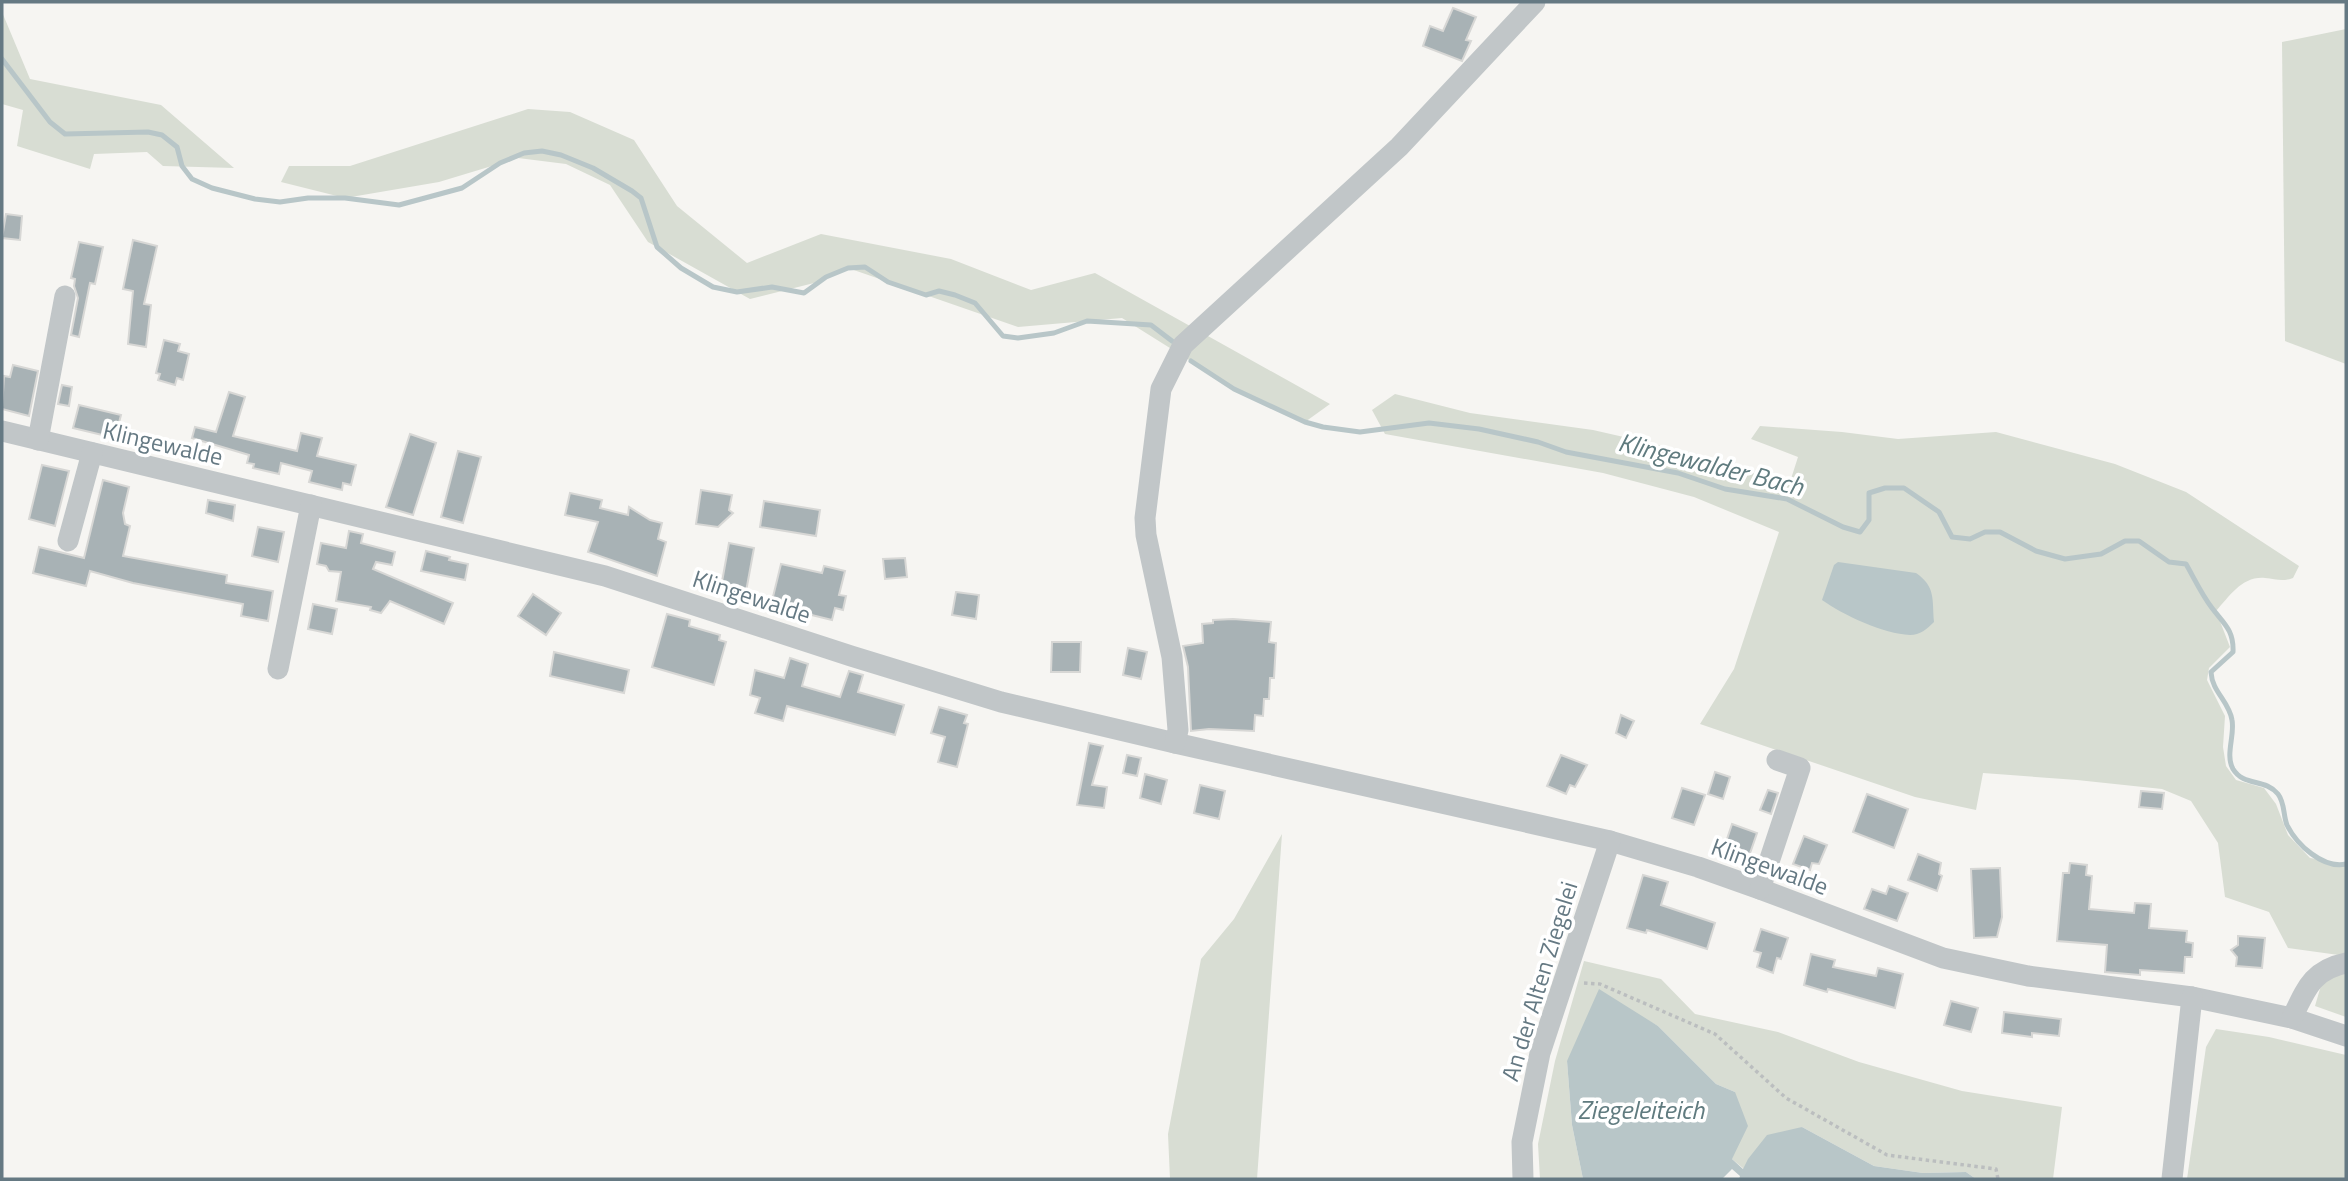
<svg xmlns="http://www.w3.org/2000/svg" width="2348" height="1181" font-family="'Titillium Web',sans-serif">
<rect width="100%" height="100%" fill="#f6f5f2"/>
<g fill="#d8ddd3">
<polygon points="2,12 30,79 161,105 234,168 163,166 147,152 94,154 90,169 17,146 23,110 2,104"/>
<polygon points="2346,29 2346,364 2285,341 2282,42"/>
<polygon points="528,109 570,112 634,140 677,206 747,263 821,234 951,259 1031,290 1095,273 1330,404 1305,422 1237,390 1122,318 1018,327 848,268 814,283 750,299 648,242 610,185 566,164 518,158 439,182 345,198 281,182 289,166 350,166"/>
<path d="M1395,394L1470,413L1593,430L1685,451L1771,479L1790,482L1798,457L1751,439L1760,426L1842,432L1898,439L1996,432L2115,464L2186,492L2299,566L2293,578C2282,582 2276,579 2265,578C2242,576 2230,596 2216,611L2230,647L2209,668L2207,680L2225,716L2223,747L2226,766L2236,780L2264,788L2276,804L2288,835L2310,858L2346,864V956L2288,948L2269,912L2225,897L2218,843L2191,801L2162,789L2077,780L1983,773L1976,810L1915,797L1700,724L1734,669L1779,532L1694,497L1603,473L1385,434L1372,410Z"/>
<polygon points="1282,834 1257,1179 1170,1179 1168,1134 1201,959 1234,919"/>
<polygon points="1584,961 1661,979 1695,1014 1778,1032 1859,1062 1962,1091 2062,1107 2053,1179 1976,1179 1966,1172 1923,1173 1874,1166 1802,1127 1744,1169 1732,1159 1735,1092 1716,1084 1658,1026 1636,1014 1567,1061 1572,1125 1583,1179 1540,1179 1538,1144 1555,1061"/>
<polygon points="2346,968 2346,1017 2315,1006 2322,982"/>
<polygon points="2216,1029 2269,1037 2346,1055 2346,1179 2187,1179 2206,1047"/>
</g>
<g fill="#b8c6c8">
<path d="M1838,562L1916,573C1936,587 1932,599 1934,622C1927,629 1920,635 1910,635C1884,634 1843,615 1822,600L1834,565Z"/>
<polygon points="1599,989 1658,1026 1716,1084 1735,1092 1748,1126 1732,1159 1743,1169 1748,1159 1767,1135 1802,1127 1874,1166 1923,1173 1966,1172 1976,1179 1739,1179 1740,1176 1732,1169 1722,1179 1583,1179 1572,1125 1567,1061"/>
</g>
<g fill="none" stroke-linecap="round" stroke-linejoin="round">
<g stroke="#b8c6c8" stroke-width="5">
<polyline points="2,59 50,122 65,134 148,132 162,135 177,147 182,166 192,179 212,188 255,199 280,202 308,198 345,198 399,205 462,188 500,163 524,153 542,151 561,155 593,168 632,191 641,198 657,247 681,268 713,287 737,292 772,287 804,293 826,277 848,268 865,267 888,282 926,295 939,291 955,295 975,303 1003,336 1018,338 1054,333 1087,321 1151,325 1172,341"/>
<path d="M1191,361L1234,389L1305,422L1323,427L1360,432L1429,423L1479,429L1538,442L1566,452L1678,473L1725,489L1787,499L1843,527L1860,532L1869,520V493L1885,488H1904L1939,512L1952,537L1970,539L1985,532H2000L2036,551L2065,559L2101,554L2125,541H2139L2169,562L2186,564C2194,578 2202,595 2212,608C2224,624 2234,630 2233,652L2211,672C2212,692 2229,701 2232,720C2235,735 2225,755 2233,769C2244,787 2265,778 2278,794C2285,803 2283,815 2287,825C2297,845 2323,869 2346,864"/>
</g>
</g>
<g fill="#a8b2b5" stroke="#d7d7d5" stroke-width="2">
<polygon points="1453,8 1476,17 1466,40 1471,41 1462,61 1423,46 1430,26 1443,31"/>
<polygon points="6,214 22,216 20,240 2,238"/>
<polygon points="133,240 157,246 144,304 151,305 146,347 128,344 133,291 123,289"/>
<polygon points="79,242 103,247 95,284 90,283 79,337 71,335 78,298 74,286 75,279 71,278"/>
<polygon points="164,340 180,344 178,351 189,354 183,380 177,378 175,385 158,380 160,374 156,373"/>
<polygon points="13,365 38,371 29,416 2,409 4,376 10,377"/>
<polygon points="62,385 72,387 69,406 58,404"/>
<polygon points="229,392 245,397 233,436 297,451 301,433 322,438 317,456 356,465 351,485 343,483 342,490 309,482 312,471 281,463 279,474 253,468 254,464 247,463 249,455 192,438 195,427 216,432"/>
<polygon points="79,405 121,415 115,438 73,428"/>
<polygon points="410,434 436,443 413,515 386,507"/>
<polygon points="458,451 481,457 463,523 441,517"/>
<polygon points="42,465 69,471 55,526 29,519"/>
<polygon points="103,480 129,487 123,513 125,524 130,526 123,556 227,575 226,583 273,591 268,621 241,616 243,604 133,583 90,571 86,586 33,573 39,547 84,558"/>
<polygon points="701,490 732,495 729,510 733,513 718,527 696,524"/>
<polygon points="570,493 602,500 600,508 628,515 629,507 650,520 662,523 658,539 666,542 657,576 588,552 598,522 565,515"/>
<polygon points="208,500 235,505 233,521 206,513"/>
<polygon points="764,501 820,510 816,536 760,527"/>
<polygon points="258,527 284,532 278,562 252,556"/>
<polygon points="349,531 363,534 361,543 395,552 392,565 376,562 373,569 453,603 444,624 390,601 381,613 370,610 371,607 336,601 341,572 329,571 326,566 317,564 321,543 346,548"/>
<polygon points="729,543 754,548 745,597 720,593"/>
<polygon points="426,551 450,557 449,560 468,564 465,580 421,571"/>
<polygon points="905,558 907,577 885,579 883,559"/>
<polygon points="781,564 822,573 824,566 845,571 839,595 846,596 843,610 835,608 832,620 771,605"/>
<polygon points="956,592 979,595 976,619 952,615"/>
<polygon points="533,594 561,613 546,635 518,616"/>
<polygon points="313,604 337,609 332,634 308,629"/>
<polygon points="667,614 690,620 689,626 720,635 719,640 726,642 714,685 652,667"/>
<polygon points="1233,619 1271,622 1269,642 1276,643 1274,678 1270,678 1269,699 1264,699 1263,716 1255,715 1254,731 1209,729 1191,731 1188,667 1183,646 1203,643 1202,624 1213,623 1213,620"/>
<polygon points="1052,642 1081,642 1080,672 1051,672"/>
<polygon points="1128,648 1147,652 1141,679 1123,675"/>
<polygon points="554,652 629,670 624,693 550,676"/>
<polygon points="790,658 808,664 802,686 840,697 849,671 863,675 858,692 904,705 895,735 787,706 783,721 755,713 760,698 750,695 755,670 784,678"/>
<polygon points="939,707 967,715 964,723 968,724 957,767 938,762 945,737 931,733"/>
<polygon points="1621,715 1634,721 1626,738 1616,733"/>
<polygon points="1089,743 1103,746 1092,785 1107,787 1104,808 1077,805"/>
<polygon points="1127,755 1141,758 1137,776 1123,773"/>
<polygon points="1561,755 1587,765 1575,787 1570,785 1566,794 1547,786"/>
<polygon points="1715,772 1730,777 1723,799 1708,794"/>
<polygon points="1145,774 1167,780 1161,804 1140,798"/>
<polygon points="1200,785 1225,791 1219,819 1194,813"/>
<polygon points="1682,788 1705,795 1694,825 1672,818"/>
<polygon points="1768,790 1778,793 1771,814 1760,810"/>
<polygon points="2141,791 2164,793 2162,809 2139,807"/>
<polygon points="1867,794 1908,809 1894,848 1853,832"/>
<polygon points="1732,824 1757,833 1748,859 1723,851"/>
<polygon points="1804,836 1827,845 1819,864 1812,863 1810,870 1793,864"/>
<polygon points="1918,854 1941,863 1939,874 1942,876 1937,891 1908,880"/>
<polygon points="2070,863 2087,865 2086,875 2092,876 2089,909 2134,913 2135,903 2151,904 2149,928 2187,931 2186,942 2193,943 2192,957 2185,957 2184,973 2140,970 2140,975 2105,972 2107,945 2057,941 2063,873 2069,873"/>
<polygon points="2000,868 2002,917 1997,937 1974,938 1971,869"/>
<polygon points="1643,875 1668,882 1661,905 1715,923 1707,949 1647,930 1646,933 1627,928"/>
<polygon points="1889,886 1908,893 1897,921 1864,909 1872,889 1886,894"/>
<polygon points="1761,929 1788,938 1781,959 1777,958 1773,973 1757,967 1761,953 1754,951"/>
<polygon points="2238,936 2265,938 2262,968 2236,966 2237,957 2231,950 2238,945"/>
<polygon points="1811,954 1835,960 1833,967 1876,976 1878,968 1903,974 1895,1008 1828,989 1827,992 1804,985"/>
<polygon points="1951,1001 1978,1008 1971,1032 1944,1025"/>
<polygon points="2004,1012 2061,1019 2059,1036 2032,1033 2032,1037 2002,1033"/>
</g>
<g fill="none" stroke-linecap="round" stroke-linejoin="round">
<polyline stroke="#bbbebf" stroke-width="3.5" stroke-dasharray="3.5 3.5" stroke-linecap="butt" points="1584,983 1600,984 1715,1034 1786,1098 1887,1155 1996,1169 1998,1179"/>
<g stroke="#c1c6c8" stroke-width="21">
<polyline points="2,431 605,576 851,656 1001,702 1175,743 1610,841 1698,867 1760,889 1943,958 2028,976 2192,997 2292,1018 2346,1036"/>
<polyline points="38,440 65,296"/>
<polyline points="68,541 92,453"/>
<polyline points="278,669 311,505"/>
<polyline points="1175,743 1178,730 1172,657 1146,535 1145,518 1161,389 1183,345 1399,147 1535,2"/>
<polyline points="1760,889 1800,768 1777,760"/>
<path d="M2292,1018C2306,989 2312,970 2346,963"/>
<polyline points="1523,1179 1522,1142 1540,1053 1610,841"/>
<polyline points="2172,1179 2192,997"/>
</g>
</g>
<g text-anchor="middle" dominant-baseline="central" stroke-width="7" stroke-linejoin="round" paint-order="stroke">
<g font-size="24" fill="#657983" stroke="#fff">
<text transform="translate(163 443) rotate(13)">Klingewalde</text>
<text transform="translate(752 596) rotate(18)">Klingewalde</text>
<text transform="translate(1770 866) rotate(20)">Klingewalde</text>
<text transform="translate(1539 981) rotate(-73)">An der Alten Ziegelei</text>
</g>
<g font-size="26" font-style="italic" fill="#607b7f" stroke="#fff">
<text transform="translate(1711 464) rotate(14)">Klingewalder Bach</text>
<text x="1641" y="1109">Ziegeleiteich</text>
</g>
</g>
<rect width="2348" height="1181" fill="none" stroke="#657983" stroke-width="7"/>
</svg>
